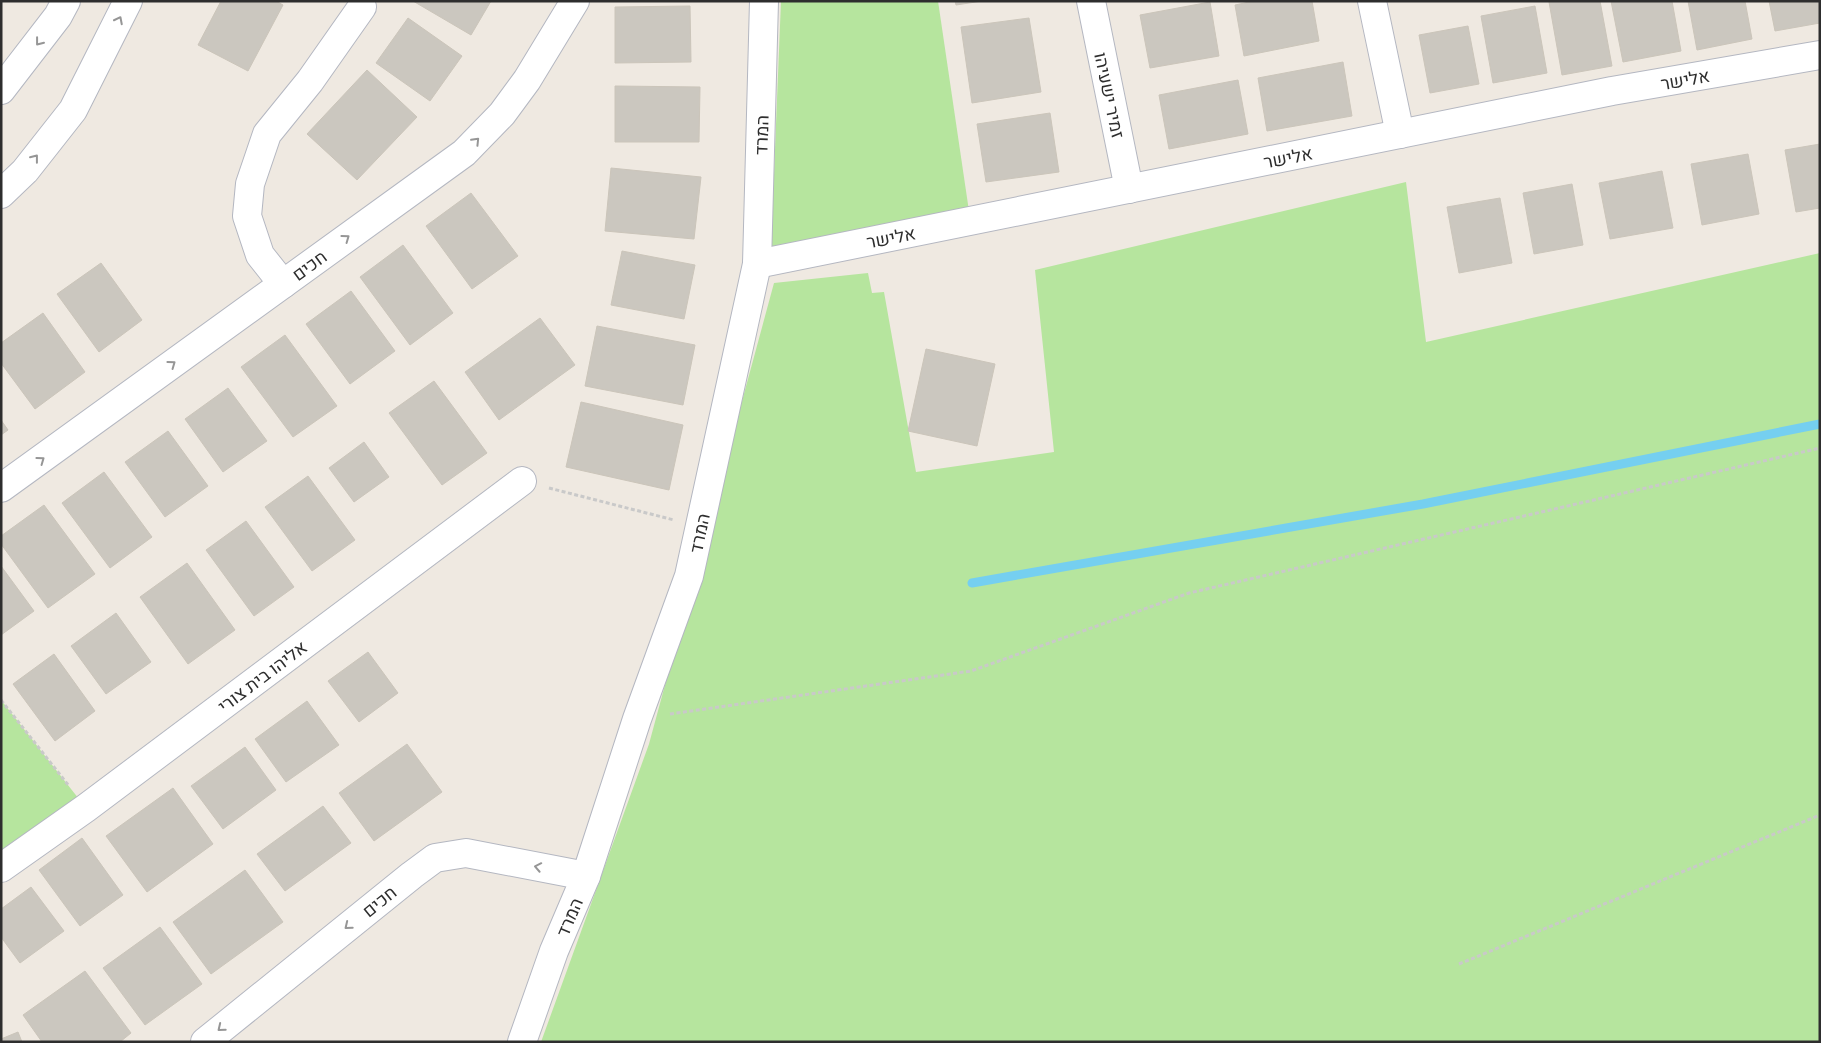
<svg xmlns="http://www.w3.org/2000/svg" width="1821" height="1043" font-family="'Exo 2',Heebo,sans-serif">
<rect width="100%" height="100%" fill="#efe9e1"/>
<g fill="#b6e59e">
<polygon points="781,1 938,1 970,218 771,248"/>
<polygon points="1406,182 1426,342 1820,253 1820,1042 541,1042 649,744 774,283 868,273 872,293 884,292 916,472 1054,452 1035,270"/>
<polygon points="1,700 86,808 1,853"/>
</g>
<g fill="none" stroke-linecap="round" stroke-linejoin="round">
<polyline stroke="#75cff0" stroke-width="9" points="972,583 1423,504 1820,424"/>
</g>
<g fill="#cbc7bf" stroke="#cbc5ba">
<polygon points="221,1 276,1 283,5 248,71 198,45"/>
<polygon points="413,1 491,1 471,35"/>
<polygon points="955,1 982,1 956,5"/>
<polygon points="1254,1 1312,1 1319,41 1244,56 1235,5"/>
<polygon points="1555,1 1600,1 1612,66 1562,75 1549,2"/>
<polygon points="1611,1 1672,1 1681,51 1623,62"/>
<polygon points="1688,1 1745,1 1752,39 1697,50"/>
<polygon points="1769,1 1820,1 1820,23 1775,31"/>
<polygon points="1210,2 1219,56 1150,68 1140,15"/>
<polygon points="690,6 691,62 615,63 615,7"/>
<polygon points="1535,6 1547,73 1493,83 1481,16"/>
<polygon points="408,18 462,56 430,101 376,63"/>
<polygon points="1029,18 1041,92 972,103 961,27"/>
<polygon points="1468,26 1479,84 1430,93 1419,35"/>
<polygon points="1343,62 1352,116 1267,131 1258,78"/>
<polygon points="367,70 417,117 357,180 307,134"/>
<polygon points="1238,80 1248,134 1169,149 1159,95"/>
<polygon points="615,86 700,87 699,142 615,142"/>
<polygon points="1050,113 1059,172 986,182 977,124"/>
<polygon points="1820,144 1820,208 1796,212 1785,150"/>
<polygon points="1748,154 1759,214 1702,225 1691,164"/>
<polygon points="611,168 701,177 694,239 605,231"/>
<polygon points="1662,171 1673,228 1610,239 1599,183"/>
<polygon points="1572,184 1583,245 1534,254 1523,193"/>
<polygon points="471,193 518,256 472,289 426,226"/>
<polygon points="1500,198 1512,263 1459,273 1447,207"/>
<polygon points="403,245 453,313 410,345 360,277"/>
<polygon points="622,251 695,265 684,319 611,305"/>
<polygon points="101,263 142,320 99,352 57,294"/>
<polygon points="351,291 395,351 350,384 306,324"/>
<polygon points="43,313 85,372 35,409 1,363 1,343"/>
<polygon points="540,318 575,365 499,420 465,372"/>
<polygon points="597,326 695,345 683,405 585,386"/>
<polygon points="285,335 337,406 293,437 241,367"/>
<polygon points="926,349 995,364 977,446 908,431"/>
<polygon points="434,381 487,453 442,485 389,413"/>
<polygon points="228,388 267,441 223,472 185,419"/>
<polygon points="581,402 683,425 669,490 566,467"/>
<polygon points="1,420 8,430 1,435"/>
<polygon points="168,431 208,486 165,517 125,462"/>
<polygon points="364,442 389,477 354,502 329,468"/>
<polygon points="104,472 152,537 110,568 62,503"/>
<polygon points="308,476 355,540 312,571 265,507"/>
<polygon points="44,505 95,574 48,608 1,544 1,536"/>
<polygon points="246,521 294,587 254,616 206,550"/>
<polygon points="187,563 235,630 188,664 140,597"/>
<polygon points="1,566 34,611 1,635"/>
<polygon points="116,613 151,662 106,694 71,646"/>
<polygon points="368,652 398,693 359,722 328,681"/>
<polygon points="54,654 95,711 55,741 13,684"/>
<polygon points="307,701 339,745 286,782 255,739"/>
<polygon points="407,744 442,792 374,841 339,793"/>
<polygon points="245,747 276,790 223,829 191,786"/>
<polygon points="173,788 213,844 147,892 106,836"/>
<polygon points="323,806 351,843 285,891 257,854"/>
<polygon points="82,838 123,895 80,926 39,870"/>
<polygon points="245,870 283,922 211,974 173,922"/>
<polygon points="31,887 64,931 20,963 1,937 1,909"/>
<polygon points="160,927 202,984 145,1025 103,968"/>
<polygon points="85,971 131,1033 120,1042 42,1042 23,1015"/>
<polygon points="18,1032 22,1042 1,1042 1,1039"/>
</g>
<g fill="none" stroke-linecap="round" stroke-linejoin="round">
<g stroke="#b4b7c1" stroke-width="30">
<g id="street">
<polyline points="1091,1 1129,189"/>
<polyline points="1372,1 1400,134"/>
<polyline points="757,264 1612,91 1820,55"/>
<polyline points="283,284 260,255 247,216 250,184 267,134 310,81 362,7"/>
<polyline points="1,488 464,153 502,114 527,80 575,1"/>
<polyline points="1,868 86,808 522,481"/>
<polyline points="205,1042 412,875 435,858 466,853 586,876"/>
</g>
</g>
<g stroke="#b4b7c1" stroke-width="30">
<g id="secondary">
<polyline points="1,90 58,16 66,1"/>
<polyline points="1,194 25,171 73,110 128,1"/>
<polyline points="522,1042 554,951 586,876 637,719 689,576 757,264 764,1"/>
</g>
</g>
<g stroke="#c9c9c9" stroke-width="3" stroke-dasharray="4 2.5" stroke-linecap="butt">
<polyline points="549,488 674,520"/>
<polyline points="1,700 69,786"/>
<polyline points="670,714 971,671 1189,593 1820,448"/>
<polyline points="1459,964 1820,815"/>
</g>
<use href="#street" stroke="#fff" stroke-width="28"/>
<use href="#secondary" stroke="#fff" stroke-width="28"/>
</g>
<defs><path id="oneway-chevron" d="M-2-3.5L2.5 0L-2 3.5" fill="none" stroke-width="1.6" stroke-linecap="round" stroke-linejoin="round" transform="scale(1.25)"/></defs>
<g stroke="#969696">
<use href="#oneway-chevron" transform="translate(119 20) rotate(-63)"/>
<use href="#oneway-chevron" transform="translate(39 42) rotate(128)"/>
<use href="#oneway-chevron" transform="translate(476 141) rotate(-46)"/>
<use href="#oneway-chevron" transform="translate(35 158) rotate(-52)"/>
<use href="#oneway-chevron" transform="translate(346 238) rotate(-36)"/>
<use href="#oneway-chevron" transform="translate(172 364) rotate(-36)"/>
<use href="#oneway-chevron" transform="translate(41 460) rotate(-36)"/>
<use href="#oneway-chevron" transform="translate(538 867) rotate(-169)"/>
<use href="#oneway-chevron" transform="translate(348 926) rotate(141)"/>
<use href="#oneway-chevron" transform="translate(221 1028) rotate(141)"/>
</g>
<g text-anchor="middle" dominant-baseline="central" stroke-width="4" stroke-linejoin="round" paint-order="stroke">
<g font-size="18" fill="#2e2e2e" stroke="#fff">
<text transform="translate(1685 79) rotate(-10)">אלישר</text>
<text transform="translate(1110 95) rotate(78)">זמיר ישעיהו</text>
<text transform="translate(761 135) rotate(-88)">המרד</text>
<text transform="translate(1288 157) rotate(-11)">אלישר</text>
<text transform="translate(891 237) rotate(-11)">אלישר</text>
<text transform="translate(309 265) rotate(-36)">חכים</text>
<text transform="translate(699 533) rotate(-78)">המרד</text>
<text transform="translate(262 676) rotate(-37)">אליהו בית צורי</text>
<text transform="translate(379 901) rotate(-39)">חכים</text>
<text transform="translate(569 917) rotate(-67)">המרד</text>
</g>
</g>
<rect width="1821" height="1043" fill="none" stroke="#2e2e2e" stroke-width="5"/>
</svg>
